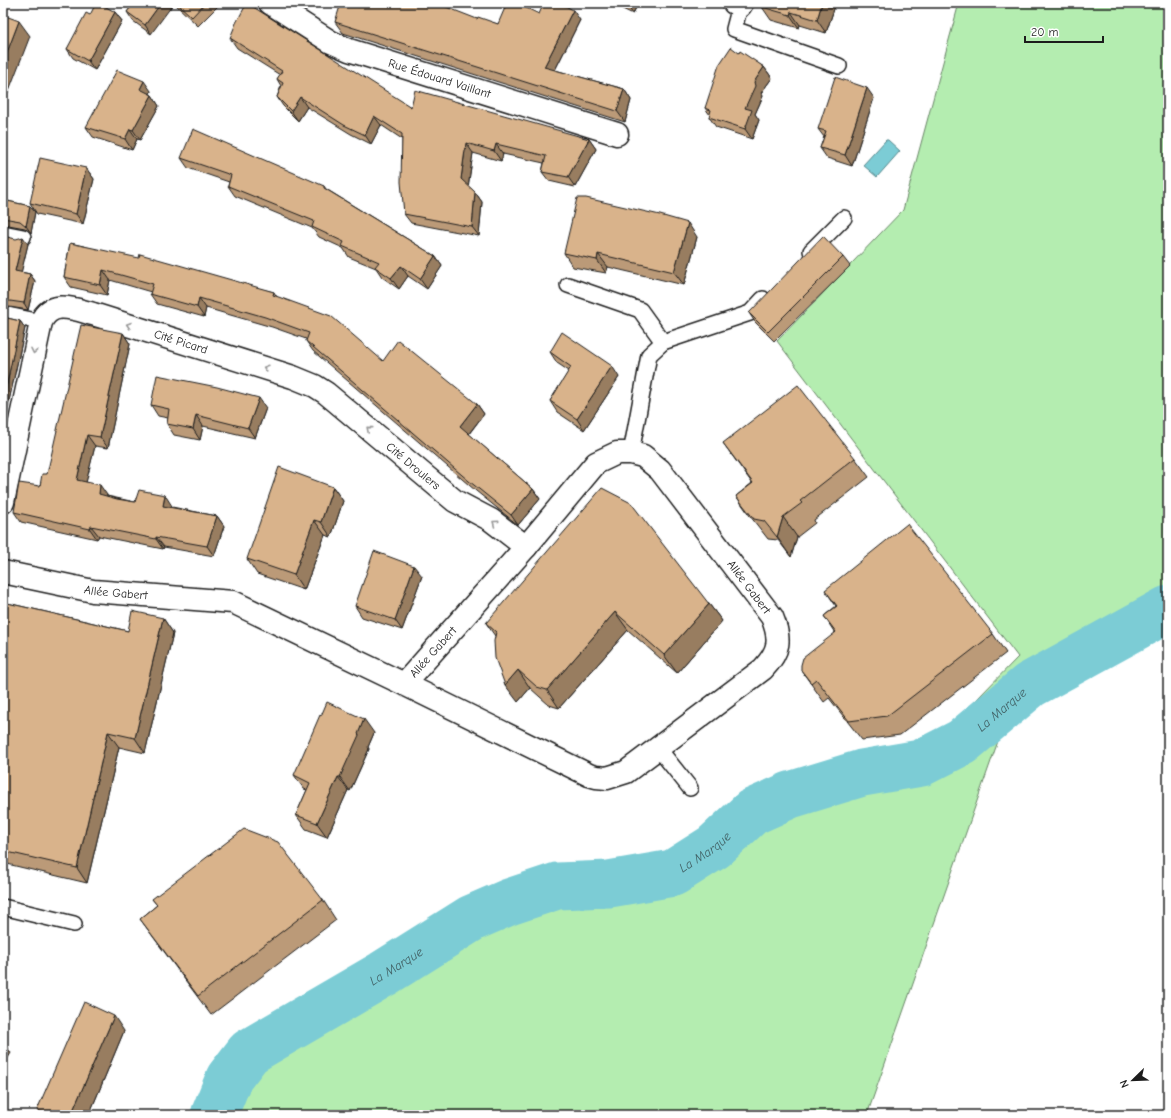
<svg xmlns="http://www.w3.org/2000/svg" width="1171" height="1118" font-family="'Comic Neue',sans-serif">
<rect width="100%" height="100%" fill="#fff"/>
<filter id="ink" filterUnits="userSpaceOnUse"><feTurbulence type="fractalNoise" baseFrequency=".025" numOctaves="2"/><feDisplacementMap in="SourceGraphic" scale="8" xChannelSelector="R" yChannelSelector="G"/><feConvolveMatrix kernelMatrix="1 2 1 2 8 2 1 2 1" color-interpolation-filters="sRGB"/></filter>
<g filter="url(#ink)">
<polygon fill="#b4edb0" stroke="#688466" points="959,3 1168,3 1168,633 1103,663 1004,724 867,1115 201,1115 216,1067 297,1005 528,879 619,872 672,860 803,775 938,739 1018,657 777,341 903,210"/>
<polygon fill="#7bccd5" stroke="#55868b" points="886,140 888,140 900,151 877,177 863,165"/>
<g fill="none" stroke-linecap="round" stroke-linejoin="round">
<path stroke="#7bccd5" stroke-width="47" id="s1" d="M214,1115L229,1078L249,1052L383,974L472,918L509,902L557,886L609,884L673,873L714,847L752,812L790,795L862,773L921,763L962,742L1030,685L1168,609"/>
<g stroke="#1c1c1c" stroke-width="18">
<g id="service">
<polyline points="740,6 734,29 839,66"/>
<polyline points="3,233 23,237"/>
<polyline points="811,251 844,218"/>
<polyline points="568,285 640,310 663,342"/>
<polyline points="3,314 41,322"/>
<polyline points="631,453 649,355 663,342 750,313 763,299"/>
<polyline points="658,748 690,788"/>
<polyline points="3,907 74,924"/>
</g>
</g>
<g stroke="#1c1c1c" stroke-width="25">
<g id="minor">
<path id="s2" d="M270,3L331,42L349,50L617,134"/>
<polyline points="734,3 740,6 742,3"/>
<path id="s3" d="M3,502L41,322C51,299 74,309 93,314L293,377L315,386L326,393L455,501L491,520L526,547"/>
<path id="s4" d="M3,572L93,591L233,602L404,684L589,775L596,777L607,778L626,772L763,669C780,651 781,639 772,617L660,470L643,456L631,453H617L596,463L526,547L404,684"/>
</g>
</g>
<use href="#service" stroke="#fff" stroke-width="15"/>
<use href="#minor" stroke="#fff" stroke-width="22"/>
</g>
<g fill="#bb9a78" stroke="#1c1c1c">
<polygon points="134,3 151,34 133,21 127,12"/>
<polygon points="174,3 216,3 218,6 198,26"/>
<polygon points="610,3 638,3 633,14"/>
<polygon points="763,3 836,3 826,33 800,25 799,28 771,20 762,7"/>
<polygon points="374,4 477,19 498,24 539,14 580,20 555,70 624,89 631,100 625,122 343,33 335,22 359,7"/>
<polygon points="115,12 122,21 95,70 73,58 67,49 90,15"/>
<polygon points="230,38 411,107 589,139 596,149 575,187 549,181 542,172 544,163 503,154 501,161 473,153 468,186 475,192 482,202 479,236 411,223 404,214 402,139 381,125 371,144 351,134 307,107 298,121 283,106 277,97 281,86 277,79 280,75 237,48"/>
<polygon points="739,53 764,67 772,78 761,93 763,96 755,114 759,120 752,139 716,127 709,117 710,115 705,108"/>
<polygon points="151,91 150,94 152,95 159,106 140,140 137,139 132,150 93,137 86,127"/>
<polygon points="874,98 852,166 827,158 820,148 824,137 818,129"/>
<polygon points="181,158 324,186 326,189 435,256 442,266 427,289 408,276 399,289 382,277 376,268 349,257 343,248 319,237 312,228 235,196 228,186 229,182 188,168"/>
<polygon points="86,168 94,179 83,224 37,214 30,203"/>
<polygon points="3,200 30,206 35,212 31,233 25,228 3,224"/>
<polygon points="3,236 28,244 21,272 30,274 35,281 28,310 3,306"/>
<polygon points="697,237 684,285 608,267 606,273 573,267 564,253"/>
<polygon points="70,243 274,292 277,297 383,361 477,404 484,414 469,434 533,489 540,499 518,525 476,491 313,351 306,341 306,339 272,327 206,308 204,317 157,304 150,294 151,292 110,280 107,295 71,287 64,277"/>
<polygon points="843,257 850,266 774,341 755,322 749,313"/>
<polygon points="3,317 20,321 25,328 7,410 3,409"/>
<polygon points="123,333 130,344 108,448 95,446 86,482 107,495 107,496 135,502 172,506 172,507 217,516 224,526 214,556 164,547 163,549 99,536 97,539 21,522 14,512 40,486 47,474"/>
<polygon points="550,352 619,377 584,430 557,412 550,401 569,371 557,363"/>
<polygon points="151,405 266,408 255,438 203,426 200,440 174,435 167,424 168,418 158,416"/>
<polygon points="723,443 855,458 869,477 814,520 815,523 797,537 791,557 778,540 768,539 750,516 736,496 752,483"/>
<polygon points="333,487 343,501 331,537 325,535 304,590 257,574 247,559"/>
<polygon points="422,576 402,630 362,617 355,606"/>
<polygon points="825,590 993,634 1006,653 900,735 862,740 829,698 824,702 801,670 835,633 824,616 836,606"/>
<polygon points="3,602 128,631 163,618 173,633 145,753 119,747 87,883 3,863"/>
<polygon points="709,604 722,621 677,673 628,630 559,708 549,705 530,688 518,702 495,636 486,623"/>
<polygon points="374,733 368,747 369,749 350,791 348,790 327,837 306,829 296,815 307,790 304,789 294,775"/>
<polygon points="152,899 323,900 336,920 211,1015 154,938 140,919 157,905"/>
<polygon points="124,1031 89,1115 41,1115 37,1110"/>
</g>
<g fill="#987d61" stroke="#1c1c1c">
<polygon points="161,3 174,3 151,34 145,25"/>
<polygon points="626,3 638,3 633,14 626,4"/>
<polygon points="822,3 836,3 826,33 817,20"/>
<polygon points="573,10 580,20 551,78 544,67"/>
<polygon points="115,12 122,21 95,70 88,61"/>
<polygon points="791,12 800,25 799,28 790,15"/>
<polygon points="19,21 30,36 3,106 3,63"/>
<polygon points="764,67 772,78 761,93 763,96 755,114 759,120 752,139 745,129 745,108 754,82"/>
<polygon points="144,81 151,91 147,99 140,89"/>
<polygon points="867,88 874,98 852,166 845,155"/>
<polygon points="624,89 631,100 625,122 617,111"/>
<polygon points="152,95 159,106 140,140 133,130"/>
<polygon points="300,97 307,107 298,121 291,111"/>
<polygon points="374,116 381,125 371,144 365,135"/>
<polygon points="130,129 137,139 132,150 125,139"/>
<polygon points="589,139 596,149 575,187 568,177"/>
<polygon points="466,143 473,153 468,188 461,179"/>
<polygon points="496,144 503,154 501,161 494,151"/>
<polygon points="86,168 94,179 83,224 76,214"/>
<polygon points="475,192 482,202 479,236 472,227"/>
<polygon points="30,206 35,212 31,233 26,226"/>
<polygon points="688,223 697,237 684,285 674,272"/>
<polygon points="23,237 28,244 20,278 15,271"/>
<polygon points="598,254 608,267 606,273 597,260"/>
<polygon points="435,256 442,266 427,289 420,279"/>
<polygon points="401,266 408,276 399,289 391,278"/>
<polygon points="103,270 110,280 107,295 100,285"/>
<polygon points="30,274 35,281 28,310 24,303"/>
<polygon points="199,298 206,308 204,317 197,307"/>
<polygon points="20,321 25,328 7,410 3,404 3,402"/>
<polygon points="123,333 130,344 108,448 100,437"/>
<polygon points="612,366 619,377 584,430 577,419"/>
<polygon points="259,398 266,408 255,438 248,428"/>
<polygon points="477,404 484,414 467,436 460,426"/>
<polygon points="196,415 203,426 200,440 193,429"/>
<polygon points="87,435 95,446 84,491 77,480"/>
<polygon points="100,485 107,495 106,504 99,494"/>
<polygon points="333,487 343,501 331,537 321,522"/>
<polygon points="533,489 540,499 518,525 511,515"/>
<polygon points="165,495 172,506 170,516 163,506"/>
<polygon points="217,516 224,526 214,556 207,546"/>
<polygon points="783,517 797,537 791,557 777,537"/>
<polygon points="314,520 325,535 304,590 294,575"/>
<polygon points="91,526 99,536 97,539 90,529"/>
<polygon points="156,537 164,547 163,549 156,539"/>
<polygon points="414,566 422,576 402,630 395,620"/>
<polygon points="709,604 722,621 677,673 664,655"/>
<polygon points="615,612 628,630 559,708 547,690"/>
<polygon points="163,618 173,633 145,753 135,738"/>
<polygon points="518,670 530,688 518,702 505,685"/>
<polygon points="364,719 374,733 368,747 369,749 350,791 340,777"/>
<polygon points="108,732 119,747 87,883 77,868"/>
<polygon points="338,777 348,790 327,837 317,823"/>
<polygon points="114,1016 124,1031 89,1115 71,1115"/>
<polygon points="3,1042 11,1053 3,1066"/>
</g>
<g fill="#d9b38b" stroke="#1c1c1c">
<polygon points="96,3 99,3 115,12 88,61 67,49 86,13 90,15"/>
<polygon points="134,3 161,3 145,25 127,12"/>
<polygon points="177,3 205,3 192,17"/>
<polygon points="247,3 411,107 415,90 589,139 568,177 542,172 546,156 496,144 494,151 466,143 461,179 475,192 472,227 404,214 401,182 402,134 374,116 365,135 344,125 300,97 291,111 277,97 283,83 277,79 282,71 230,38 236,23"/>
<polygon points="341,3 346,3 359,7 360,3 372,3 374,4 375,3 436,3 477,19 478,17 498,24 507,3 516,3 539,14 544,3 560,3 573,10 544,67 624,89 617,111 335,22"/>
<polygon points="763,3 822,3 817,20 791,12 790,15 762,7"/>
<polygon points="3,15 19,21 3,63"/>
<polygon points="731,47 739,53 740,51 764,67 754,82 755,86 745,108 752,110 745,129 709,117 711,110 705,108 719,65"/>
<polygon points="117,70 144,81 140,89 152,95 133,130 130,129 125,139 86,127"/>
<polygon points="835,77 867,88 845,155 820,148 826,131 818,129"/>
<polygon points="193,129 324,186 324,188 435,256 420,279 401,266 391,278 375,267 379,262 342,246 344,242 312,227 314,221 228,186 231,175 181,158"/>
<polygon points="40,158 86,168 76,214 30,203"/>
<polygon points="577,198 586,198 660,215 688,223 674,272 598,254 597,260 564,253"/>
<polygon points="3,200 30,206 26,226 20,221 3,218"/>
<polygon points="3,236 16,239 23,237 15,271 30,274 24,303 3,300"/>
<polygon points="823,236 843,257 768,332 749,313"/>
<polygon points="70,243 139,258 140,254 274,292 273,295 331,316 383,361 398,340 477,404 460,426 533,489 511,515 469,481 306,341 309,333 265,317 199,298 197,307 150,294 153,284 103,270 100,285 64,277"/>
<polygon points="3,317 20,321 3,402"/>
<polygon points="81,325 123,333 100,437 87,435 77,480 100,485 99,494 117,499 135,502 139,490 165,495 163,506 217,516 207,546 156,537 156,539 91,526 90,529 14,512 19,483 40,486 42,474 47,474"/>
<polygon points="562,332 612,366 577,419 550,401 571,367 550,352"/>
<polygon points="157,375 217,387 259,398 248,428 196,415 193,429 167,424 169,409 151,405"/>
<polygon points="798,385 855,458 800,501 802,503 783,517 777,537 764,521 754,519 736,496 753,483 723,443"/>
<polygon points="279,467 333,487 321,522 314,520 294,575 247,559"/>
<polygon points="602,488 631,503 709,604 664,655 615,612 547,690 537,687 518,670 505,685 495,658 494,641 496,632 486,623"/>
<polygon points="907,524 993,634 887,716 849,721 816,679 811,683 801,670 801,665 803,658 836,632 824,616 837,606 825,590"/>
<polygon points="374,551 414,566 395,620 355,606"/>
<polygon points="3,602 128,631 132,611 163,618 135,738 108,732 77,868 3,851"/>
<polygon points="327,702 364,719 358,734 359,735 340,777 338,777 317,823 296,815 310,783 294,775 320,715 321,716"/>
<polygon points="244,829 278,842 323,900 198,996 140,919 157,905 152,899"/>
<polygon points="84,1002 114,1016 71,1115 49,1115 37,1110"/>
</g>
<defs><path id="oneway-chevron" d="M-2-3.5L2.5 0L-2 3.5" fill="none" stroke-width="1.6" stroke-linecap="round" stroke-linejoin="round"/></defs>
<g stroke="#999">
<use href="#oneway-chevron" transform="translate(129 325) rotate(-163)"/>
<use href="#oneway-chevron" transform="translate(34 351) rotate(102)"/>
<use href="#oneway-chevron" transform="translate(266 368) rotate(-163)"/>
<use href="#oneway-chevron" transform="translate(369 429) rotate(-140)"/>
<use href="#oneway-chevron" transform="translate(495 523) rotate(-143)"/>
</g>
</g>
<g text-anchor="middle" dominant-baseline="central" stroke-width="3.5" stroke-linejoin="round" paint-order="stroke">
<g font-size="12" fill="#1c1c1c" stroke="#fff">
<text stroke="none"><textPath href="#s2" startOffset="187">Rue Édouard Vaillant</textPath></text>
<text stroke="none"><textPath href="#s3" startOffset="335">Cité Picard</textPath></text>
<text stroke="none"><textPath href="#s3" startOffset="603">Cité Droulers</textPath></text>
<text transform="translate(749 587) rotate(53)">Allée Gabert</text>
<text stroke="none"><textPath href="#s4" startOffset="115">Allée Gabert</textPath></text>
<text transform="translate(433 652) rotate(-48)">Allée Gabert</text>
</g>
<g font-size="13" font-style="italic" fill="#426266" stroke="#fff">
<text stroke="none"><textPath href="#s1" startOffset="915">La Marque</textPath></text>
<text stroke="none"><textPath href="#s1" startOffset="579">La Marque</textPath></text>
<text stroke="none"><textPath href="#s1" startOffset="243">La Marque</textPath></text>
</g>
</g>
<rect width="1171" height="1118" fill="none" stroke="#fff" stroke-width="16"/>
<rect x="8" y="8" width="1155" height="1102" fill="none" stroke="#1c1c1c" stroke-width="1.5" filter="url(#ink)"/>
<g transform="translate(1133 1080) rotate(247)" stroke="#ffffff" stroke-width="3" paint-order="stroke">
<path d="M0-3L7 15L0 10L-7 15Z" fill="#1c1c1c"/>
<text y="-6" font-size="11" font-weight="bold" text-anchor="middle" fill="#1c1c1c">N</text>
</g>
<path d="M1025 36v6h78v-6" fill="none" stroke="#1c1c1c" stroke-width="2"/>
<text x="1031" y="36" font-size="12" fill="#1c1c1c" stroke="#ffffff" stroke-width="3" paint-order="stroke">20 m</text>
</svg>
